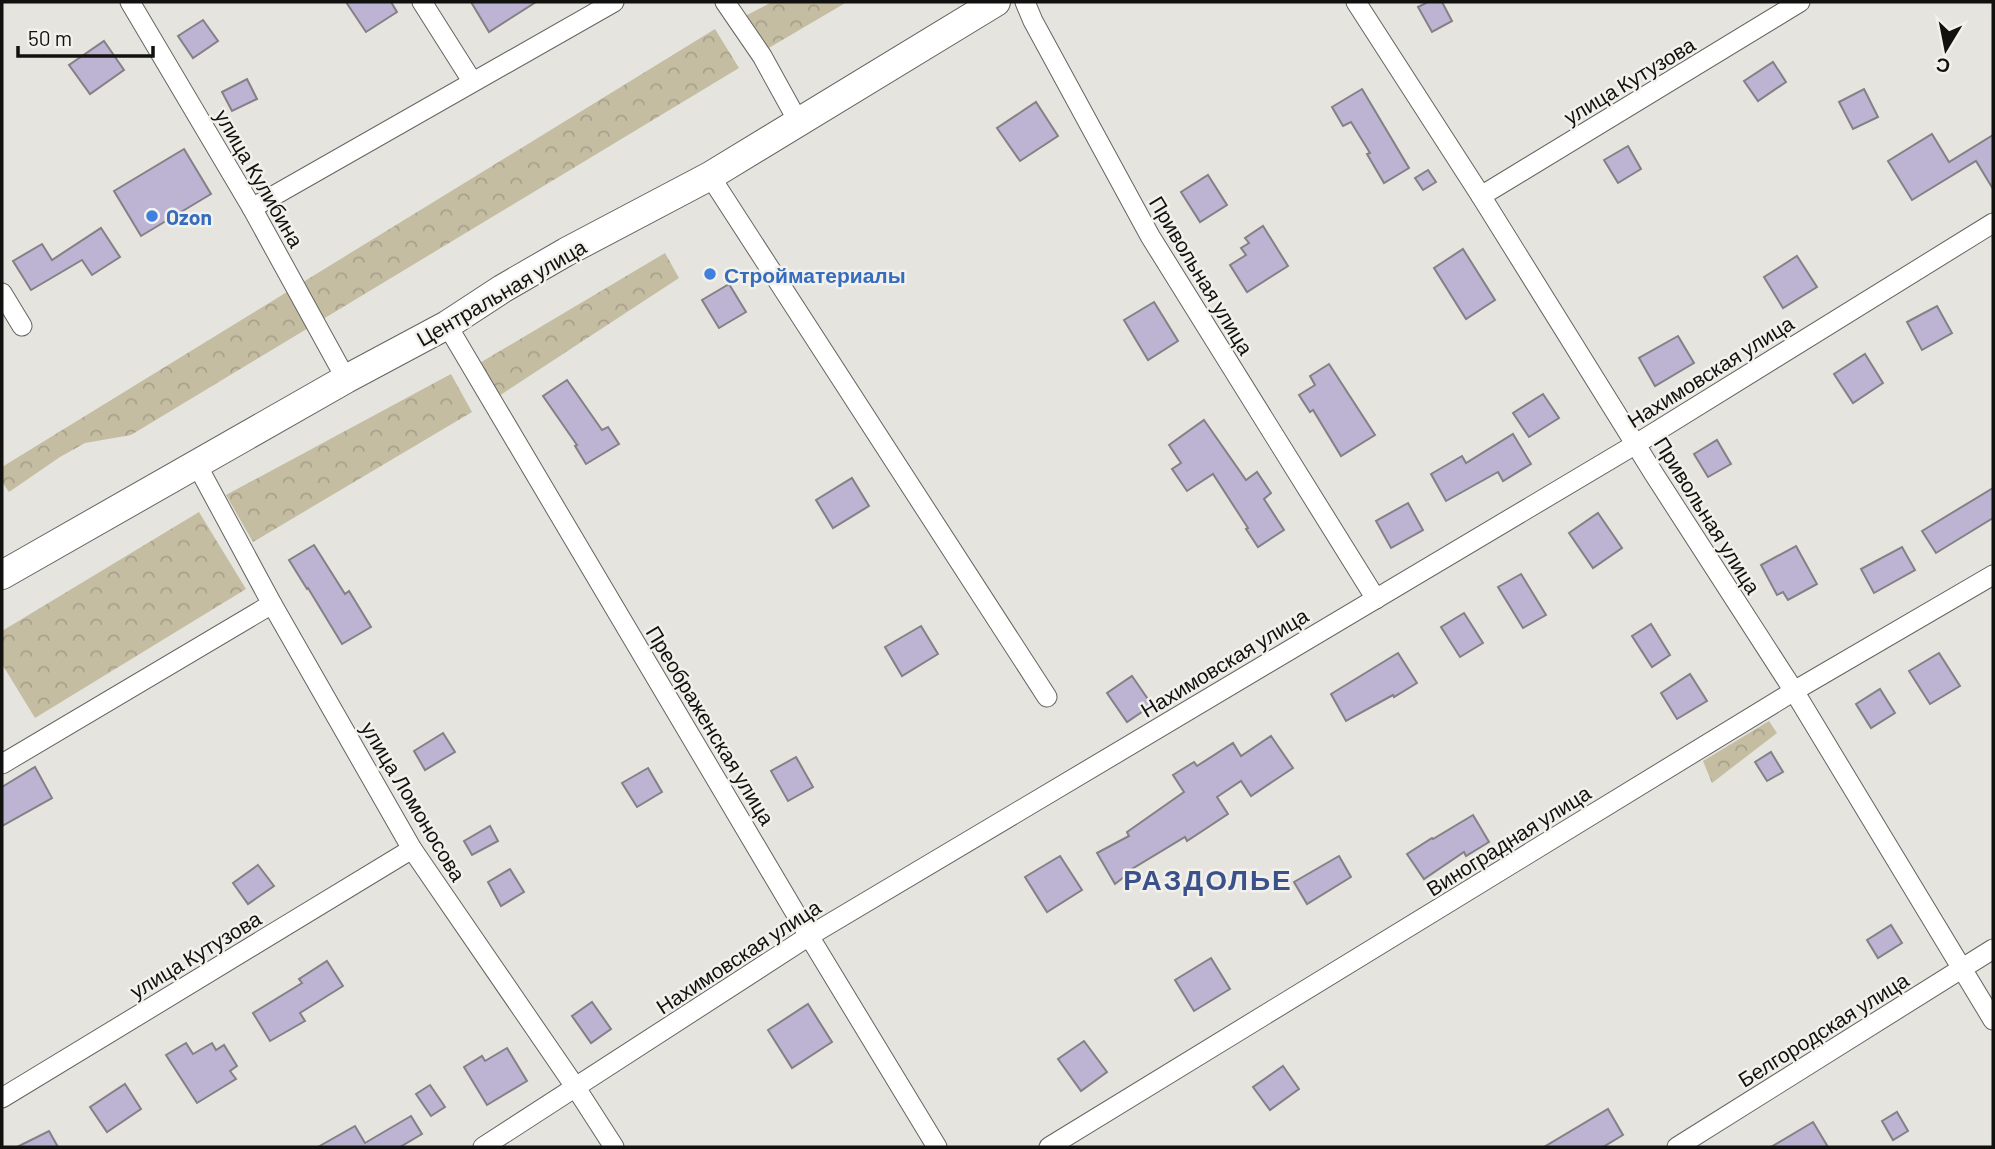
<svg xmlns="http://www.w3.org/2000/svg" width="1995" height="1149" font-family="Barlow,sans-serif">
<defs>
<pattern id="forest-crowns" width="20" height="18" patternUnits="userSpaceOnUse" patternTransform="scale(1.75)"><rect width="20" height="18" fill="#c5bda2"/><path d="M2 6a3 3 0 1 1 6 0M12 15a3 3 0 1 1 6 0" fill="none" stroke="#a8a18a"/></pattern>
</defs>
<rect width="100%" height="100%" fill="#e5e4df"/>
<g fill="url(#forest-crowns)">
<polygon points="772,2 847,2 767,49 745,16"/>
<polygon points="715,29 739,68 131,435 85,443 60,457 9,492 2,482 2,467"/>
<polygon points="665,253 679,278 499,396 478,364"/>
<polygon points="451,374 472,412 253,542 226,495"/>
<polygon points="199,512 246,589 35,718 2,664 2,631"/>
<polygon points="1769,721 1777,733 1712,783 1703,761"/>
</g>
<g fill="#bdb3d2" stroke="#828185" stroke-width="2">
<polygon points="346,2 391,2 397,12 366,32"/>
<polygon points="471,2 536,2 489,32"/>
<polygon points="1428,2 1442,2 1452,21 1432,32 1418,7"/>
<polygon points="203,20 218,41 193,58 178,36"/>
<polygon points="104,41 124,70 90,94 69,65"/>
<polygon points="1773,62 1786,82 1758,101 1744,81"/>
<polygon points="247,79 257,99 232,111 222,92"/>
<polygon points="1362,89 1409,168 1384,183 1367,154 1370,153 1351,122 1343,126 1332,107"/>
<polygon points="1864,89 1878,117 1853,129 1839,102"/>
<polygon points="1036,102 1058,136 1020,161 997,128"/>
<polygon points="1932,134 1949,162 1993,135 1993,189 1976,161 1912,200 1888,161"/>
<polygon points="1628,146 1641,169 1618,183 1604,160"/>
<polygon points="184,149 211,194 141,236 114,191"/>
<polygon points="1428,170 1436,182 1423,190 1415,178"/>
<polygon points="1208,175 1227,205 1200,222 1181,192"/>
<polygon points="1263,226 1288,266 1247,292 1230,265 1246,255 1241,248 1249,243 1245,238"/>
<polygon points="101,228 120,257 92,275 82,260 31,290 13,261 42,244 52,260"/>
<polygon points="1463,249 1495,300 1466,319 1434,268"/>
<polygon points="1797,256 1817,287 1783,308 1764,277"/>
<polygon points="729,284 746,312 719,328 702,300"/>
<polygon points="1154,302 1178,341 1148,360 1124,320"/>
<polygon points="1937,306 1952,333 1922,350 1907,322"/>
<polygon points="1678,336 1694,363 1655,386 1639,358"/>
<polygon points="1865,354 1883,383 1853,403 1834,374"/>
<polygon points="1329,364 1375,435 1341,456 1313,410 1310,412 1299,395 1315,385 1310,376"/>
<polygon points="567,380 602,430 608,427 619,444 586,464 575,446 577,445 543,396"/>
<polygon points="1543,394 1559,418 1529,437 1513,413"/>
<polygon points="1204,420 1246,480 1257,472 1271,493 1264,499 1284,530 1258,547 1246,529 1248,528 1213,474 1187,491 1172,469 1181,463 1169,445"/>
<polygon points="1513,434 1531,464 1503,481 1498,472 1446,501 1431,474 1462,456 1466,463"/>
<polygon points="1717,440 1731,464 1708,477 1694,454"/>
<polygon points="852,478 869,506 833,528 816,500"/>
<polygon points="1993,488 1993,518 1936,553 1922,531"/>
<polygon points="1408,503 1423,530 1391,548 1376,521"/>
<polygon points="1598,513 1622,548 1593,568 1569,533"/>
<polygon points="314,545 345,594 349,591 371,627 342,644 308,588 307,589 289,560"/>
<polygon points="1796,546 1817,584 1788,600 1783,592 1777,595 1761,565"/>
<polygon points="1902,547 1915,570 1874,593 1861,569"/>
<polygon points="1521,574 1546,615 1523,628 1498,587"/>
<polygon points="1464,613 1483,643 1460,657 1441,627"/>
<polygon points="1651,624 1670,655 1652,667 1632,636"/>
<polygon points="921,626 938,654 902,676 885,647"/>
<polygon points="1398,653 1417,683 1394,697 1393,695 1346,721 1331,694"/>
<polygon points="1939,653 1960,686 1930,704 1909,671"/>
<polygon points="1690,674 1707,701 1677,719 1661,693"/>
<polygon points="1132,676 1152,705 1127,722 1107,693"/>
<polygon points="1880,689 1895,713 1871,728 1856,704"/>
<polygon points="443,733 455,752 425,770 414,751"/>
<polygon points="1271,736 1293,768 1251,796 1241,781 1217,797 1228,814 1187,841 1185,837 1132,869 1133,870 1115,884 1097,853 1129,836 1127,832 1184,792 1173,775 1194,762 1197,766 1233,743 1241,756"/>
<polygon points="1771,752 1783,772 1767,781 1755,762"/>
<polygon points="796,757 813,787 788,801 771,771"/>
<polygon points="35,767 52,798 2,826 2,787"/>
<polygon points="648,768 662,792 637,807 622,783"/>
<polygon points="1473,815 1489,842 1466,856 1464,852 1424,879 1407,854 1432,838 1433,839"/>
<polygon points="490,826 498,841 472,855 464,841"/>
<polygon points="1060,856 1082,890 1047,912 1025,877"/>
<polygon points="1339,856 1351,877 1307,904 1294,882"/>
<polygon points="258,865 274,886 248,904 233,883"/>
<polygon points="510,869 524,892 501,906 488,882"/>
<polygon points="1891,925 1902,943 1878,958 1867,940"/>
<polygon points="1211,958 1230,989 1194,1011 1175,980"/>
<polygon points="327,961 343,986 300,1013 305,1021 270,1041 253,1013 302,983 299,979"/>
<polygon points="592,1002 611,1029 591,1043 572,1016"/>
<polygon points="808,1004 832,1042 792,1068 768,1030"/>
<polygon points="1084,1041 1107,1072 1081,1091 1058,1059"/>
<polygon points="186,1043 193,1054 212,1043 216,1050 224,1045 237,1066 230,1071 236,1079 197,1103 166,1055"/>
<polygon points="507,1048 527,1081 487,1105 464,1067 482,1056 485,1061"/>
<polygon points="1283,1066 1299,1089 1270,1110 1253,1087"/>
<polygon points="125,1084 141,1109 107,1132 90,1107"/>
<polygon points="430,1085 445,1107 431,1116 416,1094"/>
<polygon points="1608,1109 1623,1135 1603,1147 1544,1147"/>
<polygon points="1897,1112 1908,1131 1893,1140 1882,1121"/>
<polygon points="411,1116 422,1134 400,1147 318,1147 355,1126 365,1143"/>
<polygon points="1813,1122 1828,1147 1771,1147"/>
<polygon points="49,1131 58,1147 17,1147"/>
</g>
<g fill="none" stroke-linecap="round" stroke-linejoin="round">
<g stroke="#656460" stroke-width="21">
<g id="street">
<polyline points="130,2 252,208 346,379"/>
<polyline points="422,2 472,81"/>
<polyline points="725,2 762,56 799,123"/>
<polyline points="1025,2 1033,21 1150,236 1376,599"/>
<polyline points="1356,2 1481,196 1654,474 1794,691 1993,1020"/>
<polyline points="710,176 1047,697"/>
<polyline points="1481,196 1800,2"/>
<polyline points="252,208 614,2"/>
<polyline points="2,293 22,326"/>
<polyline points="447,325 809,936 937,1147"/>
<polyline points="197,465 272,604 412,849 576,1088 614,1147"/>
<polyline points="2,764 272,604"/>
<polyline points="2,1098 412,849"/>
<polyline points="483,1147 809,936 1636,444 1993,223"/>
<polyline points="1049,1147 1794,691 1993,575"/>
<polyline points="1677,1147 1993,949"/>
</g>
</g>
<g stroke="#656460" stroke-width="30">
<polyline id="secondary" points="2,575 346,379 447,325 502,289 566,252 710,176 996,2"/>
</g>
<use href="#street" stroke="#fff" stroke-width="19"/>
<use href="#secondary" stroke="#fff" stroke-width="28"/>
</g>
<g fill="#3f7fe0" stroke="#f2f1ec" stroke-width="2.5">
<circle cx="152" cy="216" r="7"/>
<circle cx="710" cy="274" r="7"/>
</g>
<g text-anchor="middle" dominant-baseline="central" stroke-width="5" stroke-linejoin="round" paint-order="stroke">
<g font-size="21" fill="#11110f" stroke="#f2f1ec">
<text transform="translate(1629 80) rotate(-31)">улица Кутузова</text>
<text transform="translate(260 178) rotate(60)">улица Кулибина</text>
<text transform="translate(1202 275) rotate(59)">Привольная улица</text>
<text transform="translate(501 292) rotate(-30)">Центральная улица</text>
<text transform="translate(1710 371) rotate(-32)">Нахимовская улица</text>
<text transform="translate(1708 515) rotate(58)">Привольная улица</text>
<text transform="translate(1224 662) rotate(-31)">Нахимовская улица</text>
<text transform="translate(711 725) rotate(59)">Преображенская улица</text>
<text transform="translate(414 801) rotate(59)">улица Ломоносова</text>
<text transform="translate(1508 840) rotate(-32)">Виноградная улица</text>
<text transform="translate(195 954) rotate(-31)">улица Кутузова</text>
<text transform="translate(738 956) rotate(-33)">Нахимовская улица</text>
<text transform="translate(1823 1029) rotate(-32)">Белгородская улица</text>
</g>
<g font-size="21" font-weight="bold" fill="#366cbe" stroke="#f2f1ec" text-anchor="start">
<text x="166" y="216">Ozon</text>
<text x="724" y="274">Стройматериалы</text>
</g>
<g font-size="28" font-weight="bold" letter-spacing="2" fill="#3a518c" stroke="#f2f1ec">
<text x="1208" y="879">РАЗДОЛЬЕ</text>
</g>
</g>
<rect width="1995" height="1149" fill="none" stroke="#11110f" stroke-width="7"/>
<g transform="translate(1946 49) rotate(190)" stroke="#f2f1ec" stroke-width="5" paint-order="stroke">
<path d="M0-5L12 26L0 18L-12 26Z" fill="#11110f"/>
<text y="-10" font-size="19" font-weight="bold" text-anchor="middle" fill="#11110f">С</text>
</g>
<path d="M18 46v10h135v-10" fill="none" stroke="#11110f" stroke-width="3.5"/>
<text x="28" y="46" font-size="21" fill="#11110f" stroke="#f2f1ec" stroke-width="5" paint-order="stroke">50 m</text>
</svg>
